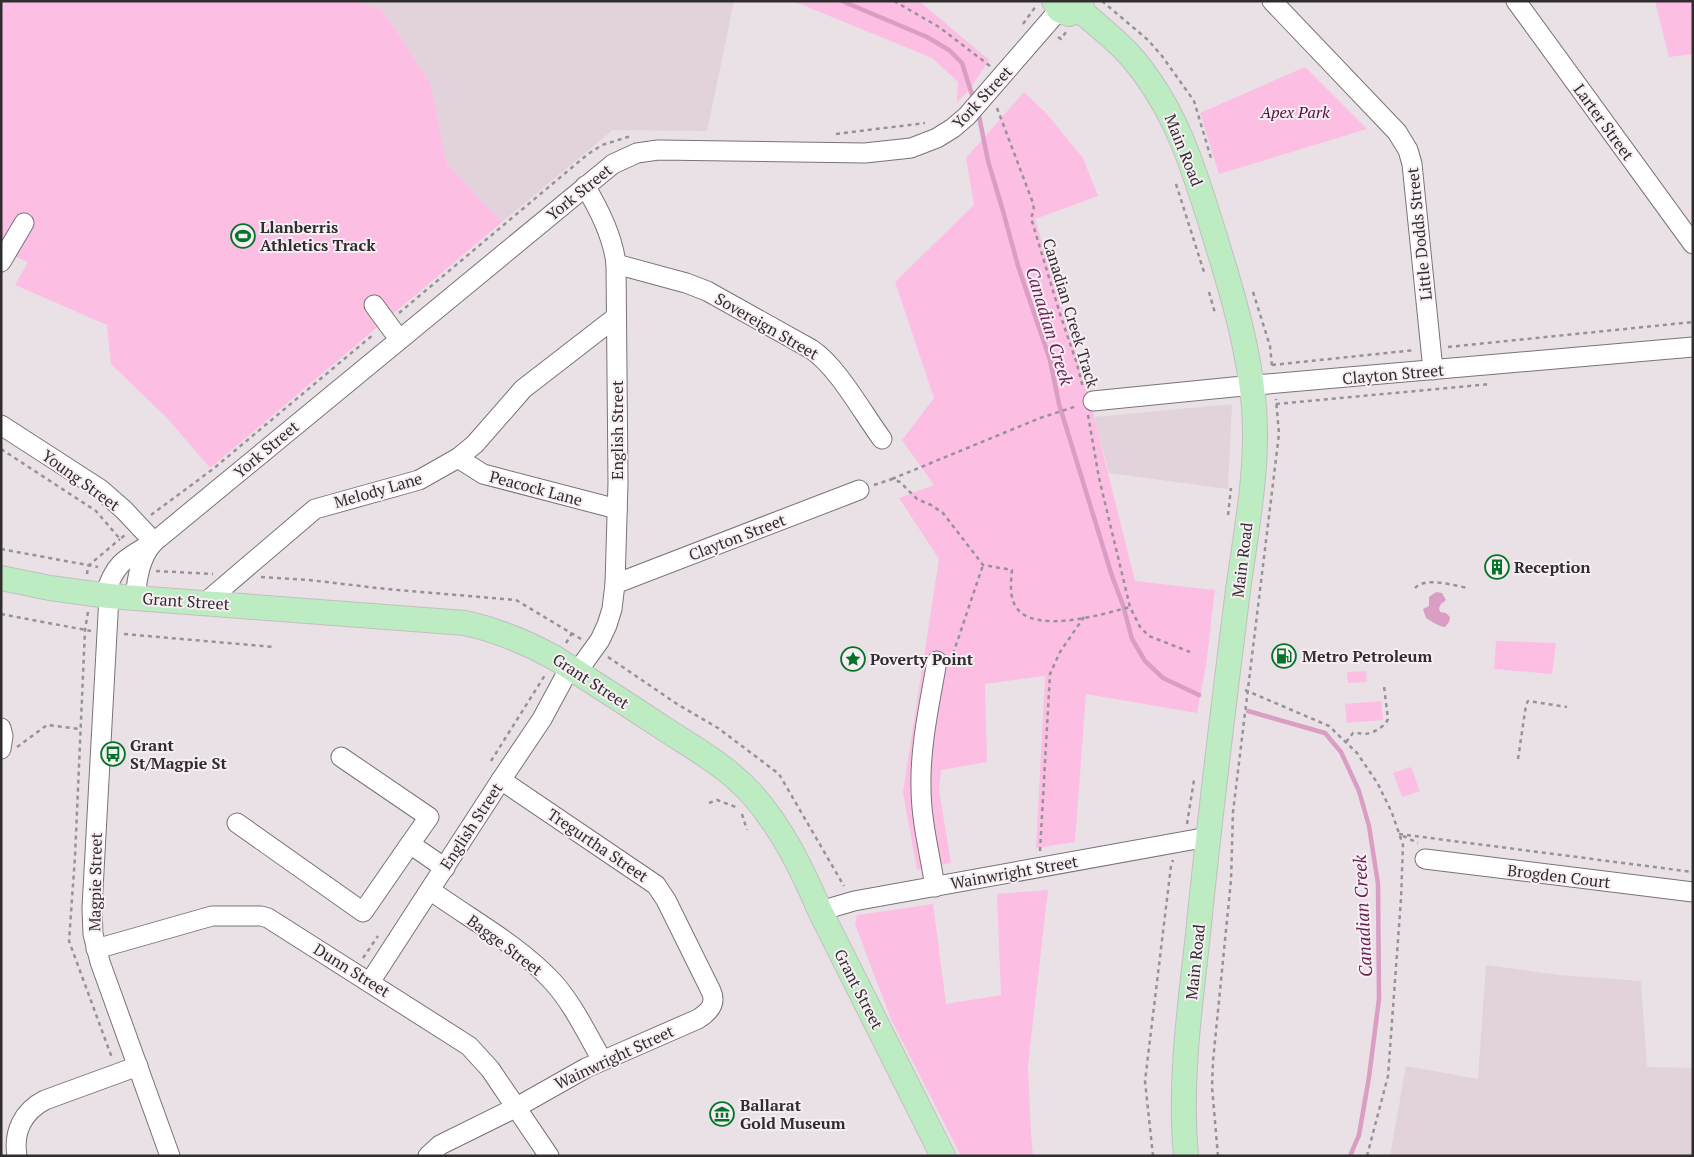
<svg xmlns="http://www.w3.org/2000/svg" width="1694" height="1157" font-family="'PT Serif',serif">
<rect width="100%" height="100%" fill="#e9e1e6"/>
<g fill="#e2d2db">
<polygon points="354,1 734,1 707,131 613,130 502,222 447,164 431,85 382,9"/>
<polygon points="1232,404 1228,489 1109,473 1094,417"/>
<polygon points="1486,965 1559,975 1641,981 1647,1067 1693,1068 1693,1156 1390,1156 1406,1066 1478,1079"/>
</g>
<g fill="#fdbee4">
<polygon points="1,1 354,1 382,9 431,85 447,164 502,222 210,468 168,419 111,364 107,325 15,285 28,262 1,251"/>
<polygon points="793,1 919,1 989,60 970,89 957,102 958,82 932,58"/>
<polygon points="1655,1 1693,1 1693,54 1669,57"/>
<polygon points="1305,67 1367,129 1219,174 1200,113"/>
<polygon points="1024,92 1047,114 1083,158 1098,196 1035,219 1084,378 1092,391 1094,417 1135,581 1215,590 1206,666 1197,713 1086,694 1075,842 1036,848 1045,676 985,684 987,762 941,770 939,790 951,863 917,870 903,792 939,559 899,498 934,485 902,440 934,398 895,282 974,205 966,158"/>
<polygon points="1496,641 1556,643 1552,674 1494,669"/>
<polygon points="1366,671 1367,682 1348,683 1347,672"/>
<polygon points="1381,701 1383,720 1347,723 1345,704"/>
<polygon points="1411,767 1420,791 1402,797 1393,773"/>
<polygon points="1048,890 1028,1065 1031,1134 1033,1156 961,1156 891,1019 855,924 857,915 933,904 946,1004 1001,995 997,894"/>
</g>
<path fill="#da9dc3" d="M1436,592L1442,593L1446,600L1441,604L1439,608L1440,612L1446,613L1450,617L1449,622L1445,627C1440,627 1431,621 1426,618L1423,609L1429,606V597Z"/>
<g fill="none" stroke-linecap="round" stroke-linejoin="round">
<g stroke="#da9dc3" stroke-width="4.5">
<polyline points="842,1 927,37 949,50 962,63 974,101"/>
<polyline points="978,111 988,161 1003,211 1018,266 1050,360 1059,404 1112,576 1123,605 1132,639 1145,661 1163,678 1199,695"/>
<polyline points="1248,711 1325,733 1341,752 1359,791 1369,826 1378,884 1379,999 1369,1077 1359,1135 1350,1156"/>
</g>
<g stroke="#7a7277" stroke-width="21">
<g id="minor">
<polyline points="1272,1 1397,132 1408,150 1412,164 1433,370"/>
<polyline points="1516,1 1693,244"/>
<polyline points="1,262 24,223"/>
<path d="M616,264L686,283L707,291L811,349C838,367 862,412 882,439"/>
<polyline points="374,305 399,339"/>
<polyline points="1093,401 1233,387 1693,347"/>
<polyline points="1,425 100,489 124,510 154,542"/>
<polyline points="458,458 483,474 617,509"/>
<polyline points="615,584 859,490"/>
<path d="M105,595C115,562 125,559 154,542L613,164L637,153L658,150L865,153L911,148L937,138L953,128L967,116L1059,10"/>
<polyline points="109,596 92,908 93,934 100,962 170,1156"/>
<path d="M135,598C137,579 140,557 153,543"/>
<polyline points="206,602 315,509 419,480 458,458 475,444 523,389 616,317"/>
<path d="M577,672L600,640L607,625L612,609L615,584L618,483L616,264C613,237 599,209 585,186"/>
<polyline points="1,728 3,736 1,749"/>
<polyline points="341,757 429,817 410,844"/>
<polyline points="237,823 363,912 410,844 445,868"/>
<polyline points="1425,859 1693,892"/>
<path d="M935,887C930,854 921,821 921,787C920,745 930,702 937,661"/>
<path d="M430,890C470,919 519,945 553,982C573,1004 587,1034 602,1060"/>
<polyline points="820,911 854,901 1208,837"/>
<polyline points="96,949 212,916 261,916 268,918 469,1046 490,1069 549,1156"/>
<polyline points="370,982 501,780 542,719 570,667"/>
<path d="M17,1156C13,1132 23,1111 45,1100L138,1066"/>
<path d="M428,1156L440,1145L517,1107L586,1068L698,1019C709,1012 717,1004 711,991L666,900L656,885L501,780"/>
</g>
</g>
<g stroke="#c1c0c1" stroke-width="26">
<g id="major">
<polyline points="1054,1 1059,10 1069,14 1077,11 1082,1"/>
<path d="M1079,9C1095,24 1113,37 1128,53C1176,107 1194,169 1215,237C1232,292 1249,348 1254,407C1259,470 1245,536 1237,598C1223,710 1209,822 1198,934C1190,1007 1179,1081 1186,1156"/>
<path d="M1,578L50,588L109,596L465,623C497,630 526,642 555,658C591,681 627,704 663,728C694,748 726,766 751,793C782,828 802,869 820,911L943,1156"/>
</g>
</g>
<g stroke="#979295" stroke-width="2.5" stroke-dasharray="4 4" stroke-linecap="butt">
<polyline points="894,1 939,27 990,66"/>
<polyline points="1102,1 1148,40 1162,56 1194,101 1211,158"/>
<polyline points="1023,24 1036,6"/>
<polyline points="1058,37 1061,39 1066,32"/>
<polyline points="997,108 1033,203 1034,210 1031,218 1060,314 1077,364 1083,388"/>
<polyline points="836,134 925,123"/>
<polyline points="1176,184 1204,272"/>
<polyline points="1209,292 1215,313"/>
<polyline points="1253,292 1270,346 1272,366"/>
<polyline points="399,313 588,154 602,145 631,136"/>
<polyline points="1448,347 1693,322"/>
<polyline points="1272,365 1415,350"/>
<polyline points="1276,404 1491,384"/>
<polyline points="1088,415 1099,478 1130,607 1140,627 1149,636 1190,652"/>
<polyline points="1,449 96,511 120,539 125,535"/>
<polyline points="892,479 1040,418 1077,406"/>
<path d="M874,485L892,479L900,482L917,499L931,505L943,513L983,565L1012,570C1011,582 1009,596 1016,607C1034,635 1104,614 1130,607"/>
<polyline points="151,515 213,469 374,334"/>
<polyline points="1228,515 1231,488"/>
<polyline points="1,549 98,567"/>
<polyline points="156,571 213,574"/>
<polyline points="87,574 88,566 120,539"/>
<polyline points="261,577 309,580 386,589 516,600 581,639"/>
<path d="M1415,588C1426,576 1454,586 1469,588"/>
<polyline points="88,612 85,630 75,857 69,941 112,1058"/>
<polyline points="1,614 91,631"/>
<polyline points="124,634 274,647"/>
<polyline points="566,643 572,633"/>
<polyline points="953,654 983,565"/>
<polyline points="608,657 677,704 718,728 779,774 844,886"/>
<polyline points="1245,690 1329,726 1357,753 1378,784 1392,813 1403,845 1401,899 1388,1076 1367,1156"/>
<path d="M1346,742L1353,733C1357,732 1360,734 1365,734C1373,733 1385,727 1388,719L1384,686"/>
<polyline points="17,747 47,725 80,729"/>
<polyline points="1518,759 1526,705 1528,701 1567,707"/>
<polyline points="491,761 545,675"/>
<polyline points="709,803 717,800 736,807"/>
<polyline points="742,814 747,830"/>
<polyline points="1187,824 1194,780"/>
<polyline points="1399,834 1693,872"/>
<polyline points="1403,836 1418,843"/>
<polyline points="1040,851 1050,674 1060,652 1084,617"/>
<polyline points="363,958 378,936"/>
<polyline points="1153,1156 1145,1081 1171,866 1173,860"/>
<polyline points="1218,1156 1212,1087 1213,1061 1231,880 1233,812 1279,434 1276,399"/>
</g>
<use href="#minor" stroke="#fff" stroke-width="19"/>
<use href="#major" stroke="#bdebc2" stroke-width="24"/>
</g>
<defs>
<g id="stadium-ring" transform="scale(1.25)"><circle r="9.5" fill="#f7eef3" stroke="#037427" stroke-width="1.5"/><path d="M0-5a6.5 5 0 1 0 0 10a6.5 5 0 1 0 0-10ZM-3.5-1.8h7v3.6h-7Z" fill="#037427"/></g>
<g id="building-ring" transform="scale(1.25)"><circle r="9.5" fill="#f7eef3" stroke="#037427" stroke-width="1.5"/><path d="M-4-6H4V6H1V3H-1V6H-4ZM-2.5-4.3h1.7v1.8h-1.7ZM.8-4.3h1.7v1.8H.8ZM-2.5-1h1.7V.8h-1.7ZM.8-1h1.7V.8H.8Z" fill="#037427"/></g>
<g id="fuel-ring" transform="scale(1.25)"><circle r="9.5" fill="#f7eef3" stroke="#037427" stroke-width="1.5"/><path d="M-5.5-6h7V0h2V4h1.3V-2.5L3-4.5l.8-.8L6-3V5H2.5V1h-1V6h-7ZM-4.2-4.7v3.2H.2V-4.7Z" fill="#037427"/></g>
<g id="sight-ring" transform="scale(1.25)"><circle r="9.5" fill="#f7eef3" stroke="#037427" stroke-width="1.5"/><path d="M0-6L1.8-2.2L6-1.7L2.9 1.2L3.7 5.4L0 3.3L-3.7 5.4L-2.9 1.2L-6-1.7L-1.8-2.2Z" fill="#037427"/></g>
<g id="bus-ring" transform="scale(1.25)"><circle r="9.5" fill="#f7eef3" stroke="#037427" stroke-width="1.5"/><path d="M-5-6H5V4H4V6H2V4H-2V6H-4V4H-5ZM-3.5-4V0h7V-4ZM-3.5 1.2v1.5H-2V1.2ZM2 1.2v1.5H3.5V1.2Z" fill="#037427"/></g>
<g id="museum-ring" transform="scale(1.25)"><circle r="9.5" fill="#f7eef3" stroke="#037427" stroke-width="1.5"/><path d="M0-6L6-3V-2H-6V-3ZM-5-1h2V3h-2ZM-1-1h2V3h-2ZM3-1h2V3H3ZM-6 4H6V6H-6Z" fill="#037427"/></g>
</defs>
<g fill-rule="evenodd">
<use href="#stadium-ring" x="243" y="236"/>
<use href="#building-ring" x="1497" y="567"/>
<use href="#fuel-ring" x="1284" y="656"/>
<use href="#sight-ring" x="853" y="659"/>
<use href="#bus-ring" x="113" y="754"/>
<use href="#museum-ring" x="722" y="1114"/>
</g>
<g text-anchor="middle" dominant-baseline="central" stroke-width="4" stroke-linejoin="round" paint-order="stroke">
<g font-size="16" fill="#302d2f" stroke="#f7eef3">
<text transform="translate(982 97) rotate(-47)">York Street</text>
<text transform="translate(1604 122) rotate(54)">Larter Street</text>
<text transform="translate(1184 150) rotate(68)">Main Road</text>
<text transform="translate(579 192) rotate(-39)">York Street</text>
<text transform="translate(1419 234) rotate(-96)">Little Dodds Street</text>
<text transform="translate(1071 313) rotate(73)">Canadian Creek Track</text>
<text transform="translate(767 326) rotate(30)">Sovereign Street</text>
<text transform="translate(1393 374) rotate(-5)">Clayton Street</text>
<text transform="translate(617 430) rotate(-90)">English Street</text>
<text transform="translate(266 449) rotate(-40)">York Street</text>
<text transform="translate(81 480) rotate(36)">Young Street</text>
<text transform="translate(536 488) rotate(15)">Peacock Lane</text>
<text transform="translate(378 490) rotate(-16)">Melody Lane</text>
<text transform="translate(737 537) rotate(-21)">Clayton Street</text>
<text transform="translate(1242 560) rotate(-83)">Main Road</text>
<text transform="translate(186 601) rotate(4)">Grant Street</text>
<text transform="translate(591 681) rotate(33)">Grant Street</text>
<text transform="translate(471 826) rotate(-57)">English Street</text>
<text transform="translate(598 845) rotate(34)">Tregurtha Street</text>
<text transform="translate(1014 872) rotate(-10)">Wainwright Street</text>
<text transform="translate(1559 876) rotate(7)">Brogden Court</text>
<text transform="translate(95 882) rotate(-89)">Magpie Street</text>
<text transform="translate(505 945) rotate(37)">Bagge Street</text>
<text transform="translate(1195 962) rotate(-84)">Main Road</text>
<text transform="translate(352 970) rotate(32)">Dunn Street</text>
<text transform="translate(859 989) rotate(63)">Grant Street</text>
<text transform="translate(614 1057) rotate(-25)">Wainwright Street</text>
</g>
<g font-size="16" font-style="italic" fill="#560e42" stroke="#f7eef3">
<text x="1295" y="112">Apex Park</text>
</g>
<g font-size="16" font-weight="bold" fill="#302d2f" stroke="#f7eef3" text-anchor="start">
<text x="260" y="227">Llanberris<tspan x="260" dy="18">Athletics Track</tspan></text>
<text x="1514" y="567">Reception</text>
<text x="1302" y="656">Metro Petroleum</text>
<text x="870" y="659">Poverty Point</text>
<text x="130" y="745">Grant<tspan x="130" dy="18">St/Magpie St</tspan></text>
<text x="740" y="1105">Ballarat<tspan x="740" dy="18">Gold Museum</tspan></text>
</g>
<g font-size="18" font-style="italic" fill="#661f51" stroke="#f7eef3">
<text transform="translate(1050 326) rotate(73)">Canadian Creek</text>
<text transform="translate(1362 916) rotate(-93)">Canadian Creek</text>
</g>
</g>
<rect width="1694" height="1157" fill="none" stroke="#302d2f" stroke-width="5"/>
</svg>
